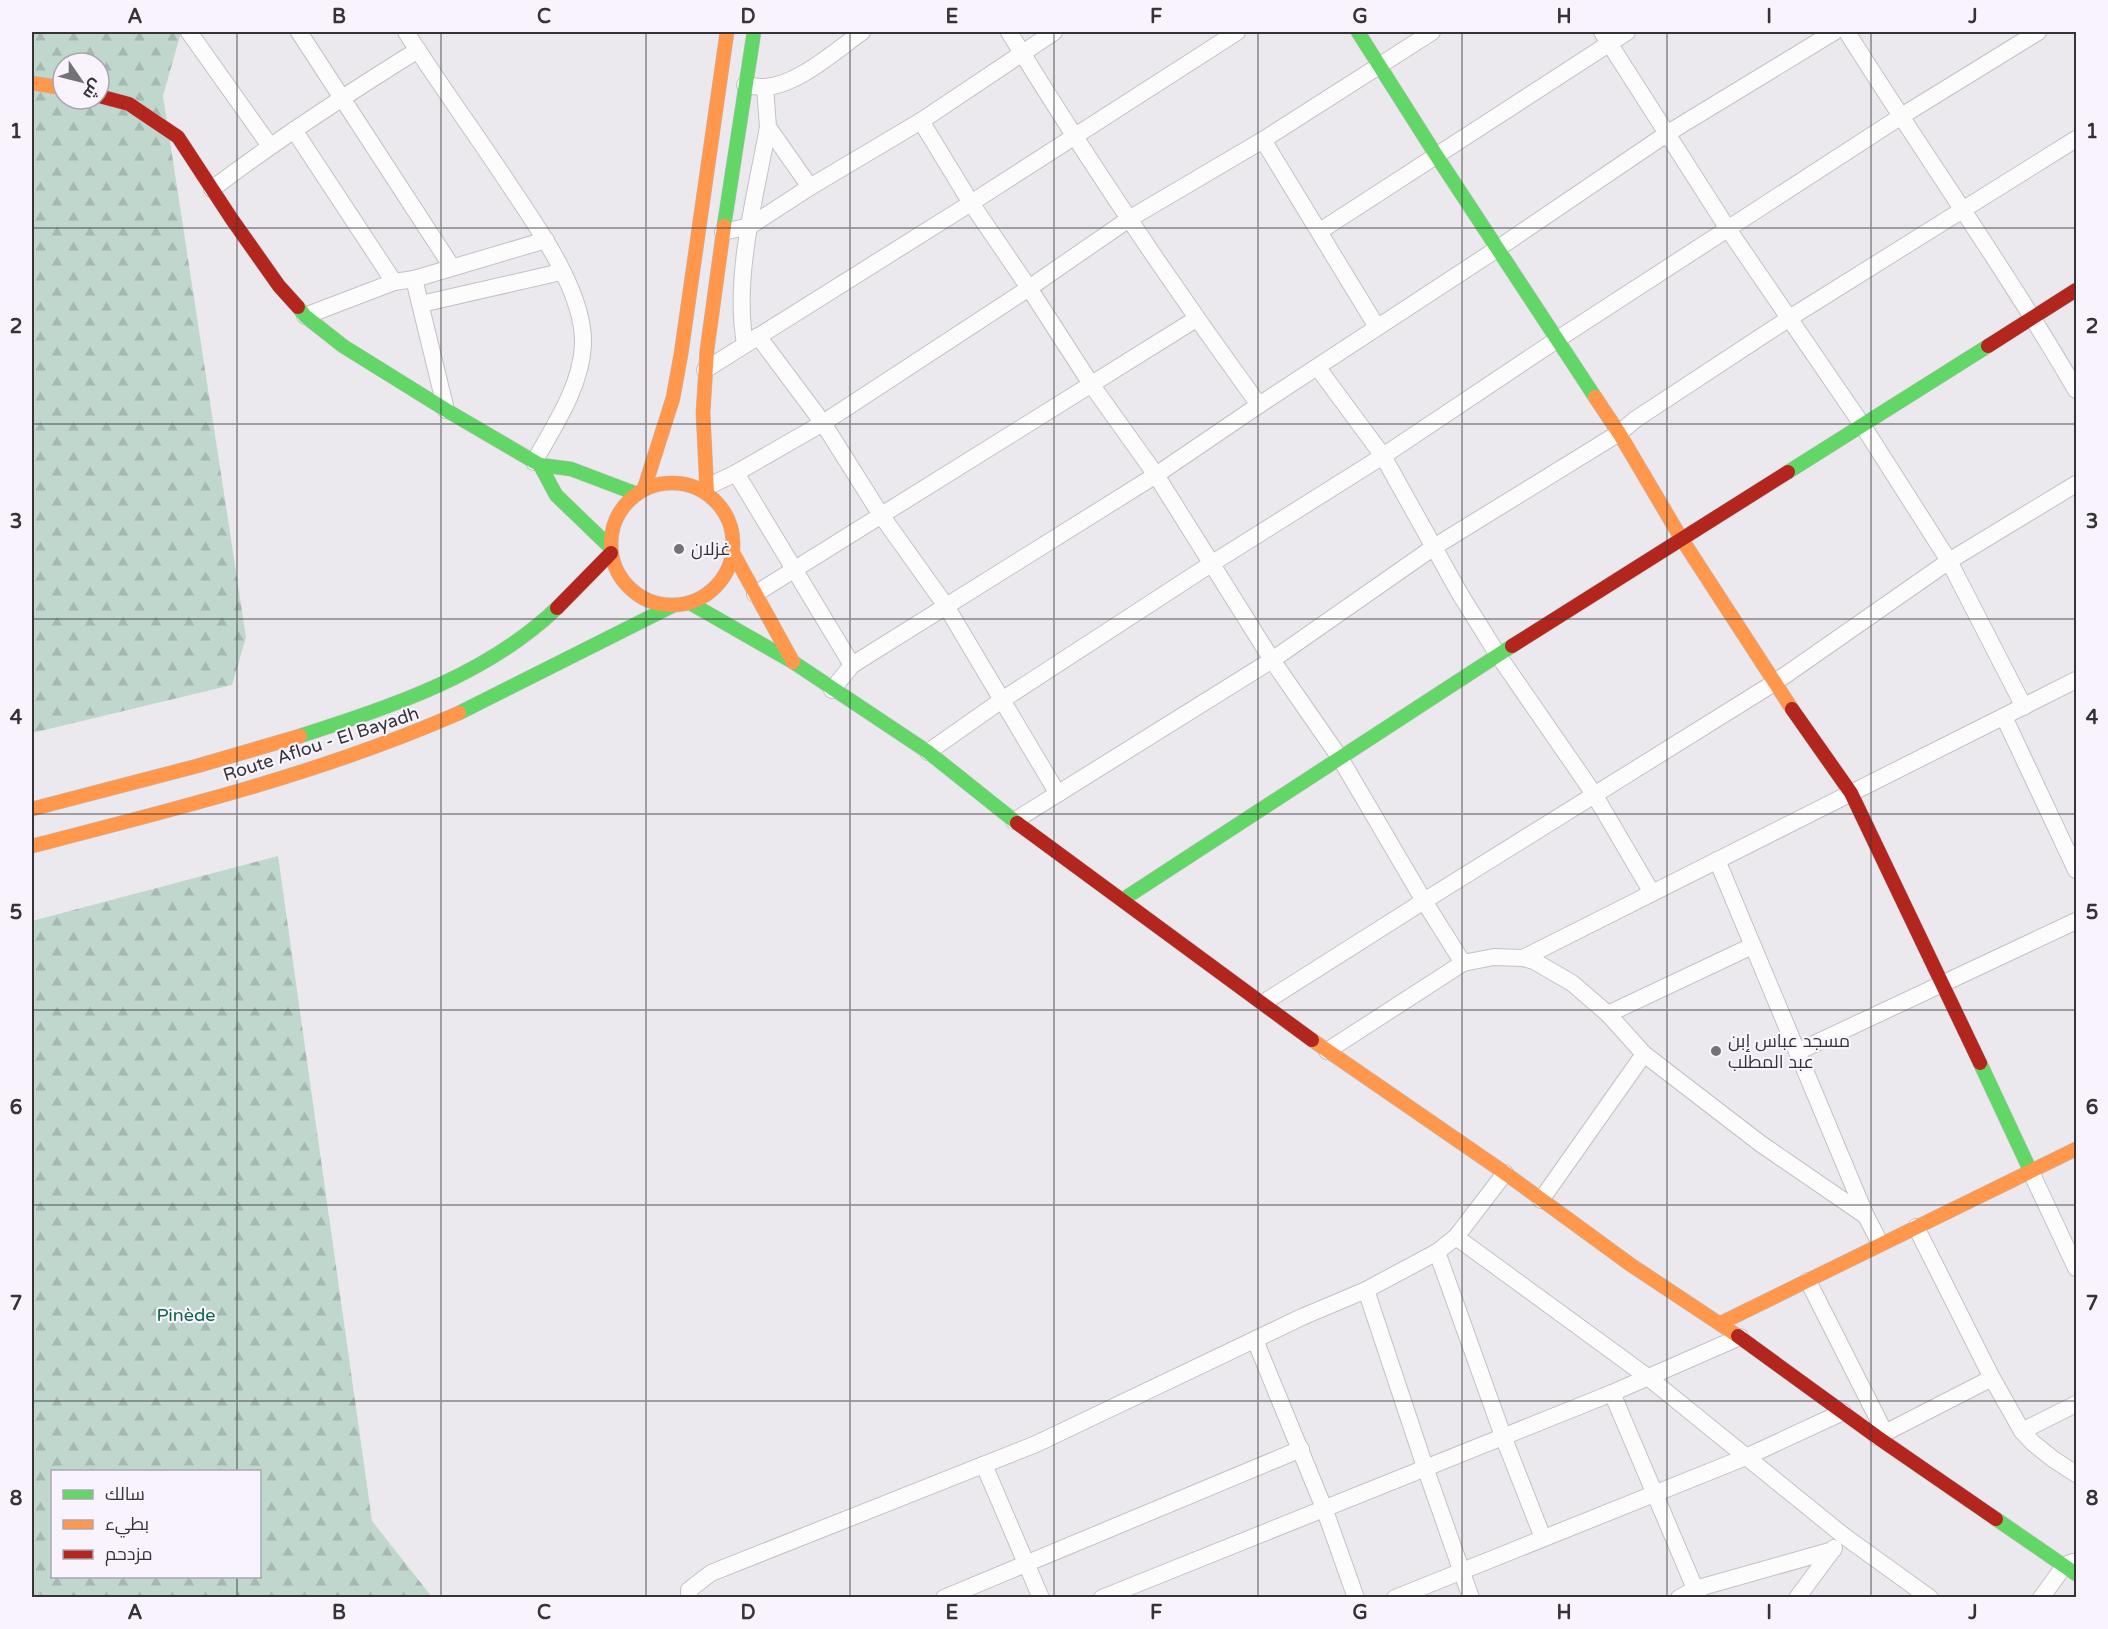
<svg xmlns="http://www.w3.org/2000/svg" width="2108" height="1629" font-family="'Varela Round',Cairo,sans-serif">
<defs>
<pattern id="forest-firs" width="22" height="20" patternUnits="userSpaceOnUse" patternTransform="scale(1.5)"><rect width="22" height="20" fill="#bfd7cd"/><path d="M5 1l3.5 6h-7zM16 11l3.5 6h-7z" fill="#a5b9b1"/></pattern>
</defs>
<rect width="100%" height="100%" fill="#ebe8ee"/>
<g fill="url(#forest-firs)" fill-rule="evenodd">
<path d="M32,32H181L163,96L246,637L232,685L32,733ZM63,63H99V99H63Z"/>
<path d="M278,856L372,1521L432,1597H32V921ZM52,1472H260V1576H52Z"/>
</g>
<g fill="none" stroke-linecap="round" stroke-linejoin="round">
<g stroke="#c3c1c6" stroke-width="18">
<g id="street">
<polyline points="189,32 270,146"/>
<polyline points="299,32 452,267"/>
<path d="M406,32C439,84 476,134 510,186C538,228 585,293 583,345C581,387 554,426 534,462"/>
<path d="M1009,32C1087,159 1171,284 1259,405"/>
<polyline points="1602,32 1728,229 1863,426 1949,561 2024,707"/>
<path d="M1847,32C1922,152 2005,268 2076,390"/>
<path d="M745,85C752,86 758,87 764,87C797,86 836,50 862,32"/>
<polyline points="765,87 768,127 810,187"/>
<polyline points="921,121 971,203 1029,288 1091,384 1156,475 1272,660 1340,758 1424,901 1463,963 1494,957 1523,958 1534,961 1572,983 1608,1014 1644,1054 1761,1144 1866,1216 1880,1243"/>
<polyline points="294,130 394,282"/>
<polyline points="1263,140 1377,327"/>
<path d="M212,189C278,139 347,94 418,50"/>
<polyline points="1320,231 1627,32"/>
<polyline points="723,232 750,226 810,187 921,121 1054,32"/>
<polyline points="414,279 546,240"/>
<polyline points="421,304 561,272"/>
<polyline points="305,316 394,282 414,279 446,410"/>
<polyline points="758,336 823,423 881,515 946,606 1058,794"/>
<path d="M745,344C733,275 756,195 768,127"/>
<polyline points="1318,368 1383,456 1460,594 1498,655 1594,794 1652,893"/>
<polyline points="705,370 971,203 1237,32"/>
<polyline points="736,473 852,665"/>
<polyline points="707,487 736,473 823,423 1029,288 1129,219 1263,140 1432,32"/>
<polyline points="755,594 1196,319"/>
<polyline points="832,690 852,665 1156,475 1259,405 1497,249 1668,133 1834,32"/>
<polyline points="2004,717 2076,870"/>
<polyline points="928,752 1002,700 1211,564 1383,456 1558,339 1900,117 2038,32"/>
<polyline points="1014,821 1272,660 1434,547 1619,433 1636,419 1788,319 2076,139"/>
<polyline points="1717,860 1866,1216"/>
<polyline points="1523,958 2076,680"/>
<polyline points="1263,1003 1424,901 1774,683 1949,561 2076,484"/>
<polyline points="1608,1014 1752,946"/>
<polyline points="1327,1051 1463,963"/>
<polyline points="1797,1052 2076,921"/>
<polyline points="2030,1170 2076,1268"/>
<polyline points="1541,1200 1644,1054"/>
<polyline points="1916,1227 1992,1378 2022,1431 2033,1443 2053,1459 2076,1474"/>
<polyline points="1456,1237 1649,1378 1844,1536 1930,1598"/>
<polyline points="1437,1252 1503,1436 1543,1538"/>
<polyline points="1808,1281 1885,1433"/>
<polyline points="1366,1290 1425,1467 1471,1598"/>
<polyline points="1255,1340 1324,1508 1356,1598"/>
<polyline points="1612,1393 1699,1598"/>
<polyline points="2022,1431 2076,1404"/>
<polyline points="1877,1437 1992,1378"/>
<polyline points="984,1465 1041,1598"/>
<polyline points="689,1598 689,1590 711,1573 1036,1444 1302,1317 1366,1290 1437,1252 1456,1237 1505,1173"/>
<polyline points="944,1598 1301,1449"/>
<polyline points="1102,1598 1612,1393 1740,1337"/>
<polyline points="1395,1598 1746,1457 1843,1412"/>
<polyline points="1679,1598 1695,1589 1833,1550"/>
<polyline points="1797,1598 1834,1548"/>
<polyline points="2041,1598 2065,1565 2073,1562"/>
</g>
</g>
<g stroke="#c3c1c6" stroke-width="15">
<g id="fast">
<polyline points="1358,32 1436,155 1595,397"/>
<polyline points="724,226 754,32"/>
<polyline points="298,307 305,316 343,346 446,410 540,465 571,469 637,494"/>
<polyline points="540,465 556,495 610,547"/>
<polyline points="1788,472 1988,346"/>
<polyline points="690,603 793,662 928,752 1017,823"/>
<polyline points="459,713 672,606"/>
<path d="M300,736C392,706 486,676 557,608"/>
<polyline points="1122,900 1512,646"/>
<polyline points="1980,1063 2030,1170"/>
<polyline points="1996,1519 2076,1574"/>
</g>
</g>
<g stroke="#c3c1c6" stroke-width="15">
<g id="slow">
<polyline points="32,83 63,88"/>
<polyline points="1595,397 1619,433 1681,538 1792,709"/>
<circle cx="672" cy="544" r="61"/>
<polyline points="644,489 673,398 681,354 727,32"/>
<polyline points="707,493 703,413 707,350 724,226"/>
<polyline points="733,553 793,662"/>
<polyline points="32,809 197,766 300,736"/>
<path d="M32,846C176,809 322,773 459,713"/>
<polyline points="1312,1040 1505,1173 1631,1265 1738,1336"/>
<polyline points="1721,1323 2076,1149"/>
</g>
</g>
<g stroke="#c3c1c6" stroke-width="15">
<g id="jam">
<polyline points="99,96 129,104 178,137 231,218 279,286 298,307"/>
<polyline points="1988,346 2076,290"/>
<polyline points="557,608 611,553"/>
<polyline points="1512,646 1788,472"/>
<polyline points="1792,709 1851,793 1980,1063"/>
<polyline points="1017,823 1312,1040"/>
<polyline points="1738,1336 1877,1437 1996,1519"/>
</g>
</g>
<use href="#street" stroke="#fcfcfc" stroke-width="16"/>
<use href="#fast" stroke="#63d668" stroke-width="14"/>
<use href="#slow" stroke="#ff974d" stroke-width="14"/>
<use href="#jam" stroke="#b3261e" stroke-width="14"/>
</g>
<path fill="none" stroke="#353337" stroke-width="1.5" stroke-opacity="0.55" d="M237,32V1472M441,32V1598M646,32V1598M850,32V1598M1054,32V1598M1258,32V1598M1462,32V1598M1667,32V1598M1871,32V1598M32,228H2076M32,424H2076M32,619H2076M32,814H2076M32,1010H2076M32,1205H2076M32,1401H2076M237,1576V1598"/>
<g fill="#757277" stroke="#f8f3fd" stroke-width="2">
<circle cx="679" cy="549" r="6"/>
<circle cx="1716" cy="1051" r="6"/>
</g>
<g text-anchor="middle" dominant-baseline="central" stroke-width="4.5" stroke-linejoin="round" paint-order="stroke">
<g font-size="18" fill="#353337" stroke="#f8f3fd" text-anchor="start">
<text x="691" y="549">غزلان</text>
<text x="1728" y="1041">مسجد عباس إبن<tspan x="1728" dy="21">عبد المطلب</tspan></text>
</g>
<g font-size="18" fill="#353337" stroke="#f8f3fd">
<text transform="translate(321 744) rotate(-18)">Route Aflou - El Bayadh</text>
</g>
<g font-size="18" fill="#0c6547" stroke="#f8f3fd">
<text x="186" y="1315">Pinède</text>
</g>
</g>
<rect width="2108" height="1629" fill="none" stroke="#f8f3fd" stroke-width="66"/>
<rect x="51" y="1470" width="210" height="108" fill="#f8f3fd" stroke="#aaa6ae" stroke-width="1.5"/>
<rect x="63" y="1490" width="30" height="9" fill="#63d668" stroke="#aaa6ae" stroke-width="1.5"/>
<text x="105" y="1500" font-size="18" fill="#353337">سالك</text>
<rect x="63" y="1520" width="30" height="9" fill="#ff974d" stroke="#aaa6ae" stroke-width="1.5"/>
<text x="105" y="1530" font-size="18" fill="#353337">بطيء</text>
<rect x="63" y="1550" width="30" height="9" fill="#b3261e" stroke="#aaa6ae" stroke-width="1.5"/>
<text x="105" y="1560" font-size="18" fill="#353337">مزدحم</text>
<g transform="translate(81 81) rotate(125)"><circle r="28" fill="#f8f3fd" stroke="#aaa6ae" stroke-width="1.5"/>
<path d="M0-4.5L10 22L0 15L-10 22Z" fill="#757277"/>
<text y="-9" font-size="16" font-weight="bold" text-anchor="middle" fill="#353337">ش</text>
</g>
<rect x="33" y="33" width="2042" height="1563" fill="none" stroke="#353337" stroke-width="2"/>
<g font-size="20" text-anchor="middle" font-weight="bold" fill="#353337">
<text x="135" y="23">A</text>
<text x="339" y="23">B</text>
<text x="544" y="23">C</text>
<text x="748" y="23">D</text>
<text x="952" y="23">E</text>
<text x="1156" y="23">F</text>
<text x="1360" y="23">G</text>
<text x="1564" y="23">H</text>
<text x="1769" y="23">I</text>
<text x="1973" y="23">J</text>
<text x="16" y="138">1</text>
<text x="2092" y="138">1</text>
<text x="16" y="333">2</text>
<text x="2092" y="333">2</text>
<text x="16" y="528">3</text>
<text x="2092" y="528">3</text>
<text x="16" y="724">4</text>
<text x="2092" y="724">4</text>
<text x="16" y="919">5</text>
<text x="2092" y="919">5</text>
<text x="16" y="1114">6</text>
<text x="2092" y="1114">6</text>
<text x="16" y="1310">7</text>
<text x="2092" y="1310">7</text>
<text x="16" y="1505">8</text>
<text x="2092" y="1505">8</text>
<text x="135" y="1619">A</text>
<text x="339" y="1619">B</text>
<text x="544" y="1619">C</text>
<text x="748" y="1619">D</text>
<text x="952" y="1619">E</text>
<text x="1156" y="1619">F</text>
<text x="1360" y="1619">G</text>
<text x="1564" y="1619">H</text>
<text x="1769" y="1619">I</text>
<text x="1973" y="1619">J</text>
</g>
</svg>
